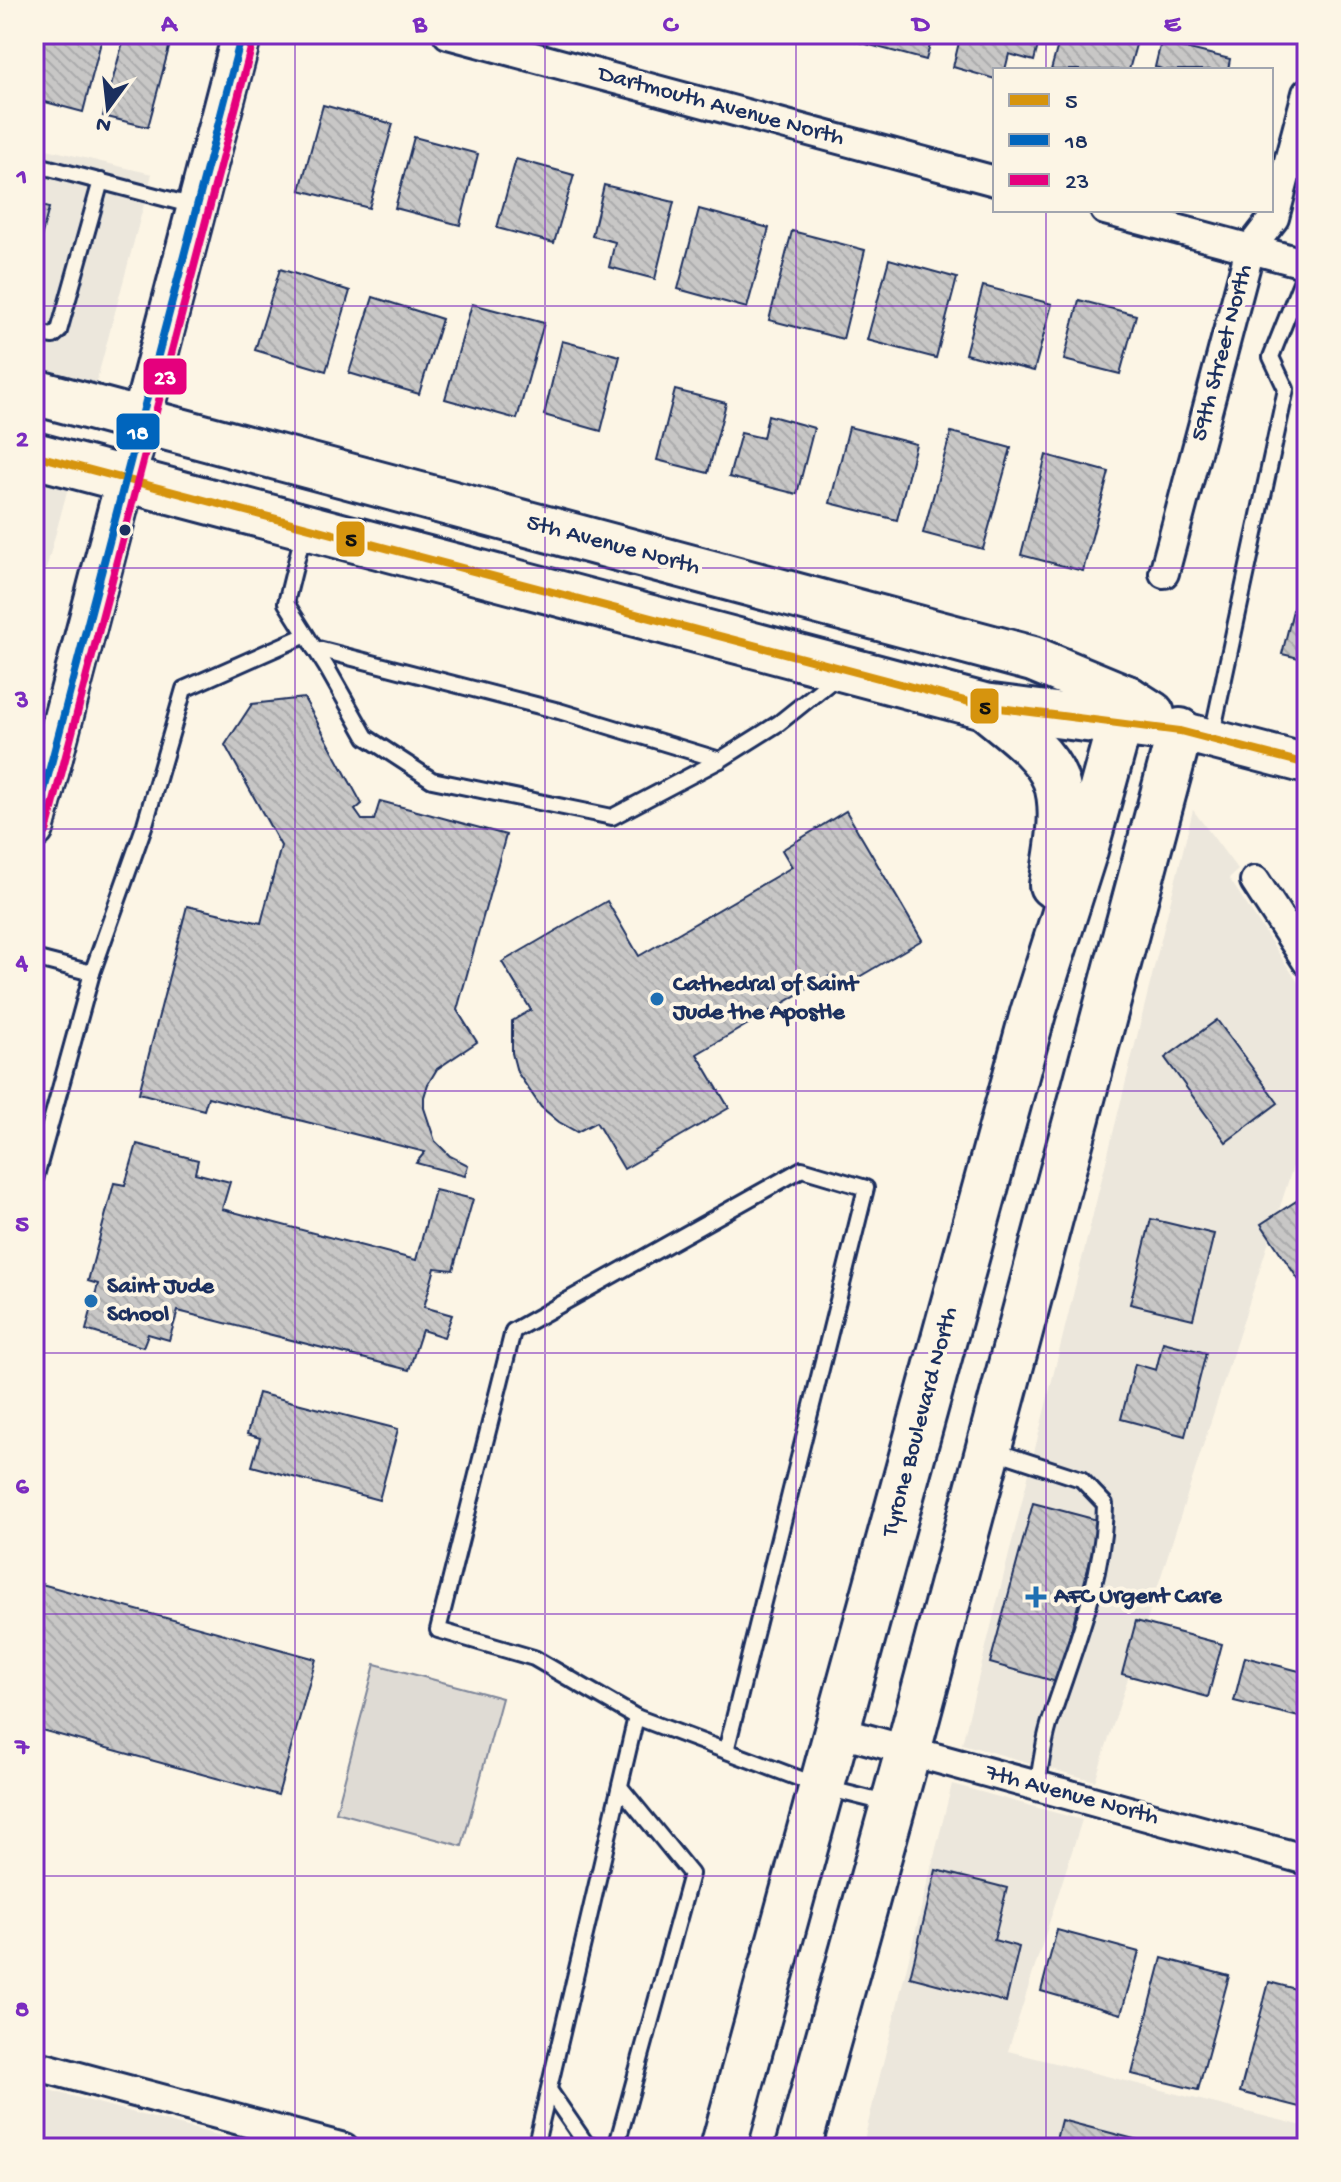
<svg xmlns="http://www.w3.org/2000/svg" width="1341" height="2182" font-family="'Gochi Hand',sans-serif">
<defs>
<pattern id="building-back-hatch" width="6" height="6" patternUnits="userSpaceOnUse" patternTransform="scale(2)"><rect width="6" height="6" fill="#c8c7c6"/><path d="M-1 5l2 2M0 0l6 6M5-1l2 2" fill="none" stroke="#ababac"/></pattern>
</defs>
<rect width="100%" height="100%" fill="#fcf5e5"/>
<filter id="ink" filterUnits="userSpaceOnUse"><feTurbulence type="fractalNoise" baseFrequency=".0125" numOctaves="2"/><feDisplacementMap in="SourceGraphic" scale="16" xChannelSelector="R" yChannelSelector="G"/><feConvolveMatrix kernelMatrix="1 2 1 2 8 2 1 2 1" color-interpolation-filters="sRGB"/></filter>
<g filter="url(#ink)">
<g fill="#ece7dc">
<polygon points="34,146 152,174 95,387 34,371"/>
<polygon points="34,474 69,484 34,614"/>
<polygon points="1193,810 1238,870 1229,878 1307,996 1307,1123 1095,1781 962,1744"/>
<polygon points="952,1784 1082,1820 1008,2051 1307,2127 1307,2148 862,2148"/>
<polygon points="34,2086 266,2148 34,2148"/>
</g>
<polygon fill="#dfdbd4" stroke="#7d8599" stroke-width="2" points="375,1664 502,1698 462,1846 336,1812"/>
<g fill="url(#building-back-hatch)" stroke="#1b2f5e" stroke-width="2">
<polygon points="43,34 103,34 83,112 34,99 34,67"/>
<polygon points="125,34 170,44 148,127 103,116"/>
<polygon points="857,34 933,34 926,60 855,41"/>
<polygon points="961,34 1041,34 1034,61 1009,54 1005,70 995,70 995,79 953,67"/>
<polygon points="1061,34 1139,34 1129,70 1051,70"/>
<polygon points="1161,42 1230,59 1228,70 1165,70 1155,67"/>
<polygon points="323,105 393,124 369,208 300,190"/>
<polygon points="414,137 478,154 460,225 395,208"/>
<polygon points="516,159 574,175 554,243 497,228"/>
<polygon points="604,185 674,202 655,279 609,267 615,242 592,236"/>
<polygon points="34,204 49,208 34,263"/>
<polygon points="699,209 769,228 747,308 678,289"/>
<polygon points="792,231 865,250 843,339 769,320"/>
<polygon points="889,259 957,278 936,358 867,340"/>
<polygon points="280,269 350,291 326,371 255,350"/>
<polygon points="983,286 1052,304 1034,371 965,354"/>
<polygon points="373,297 442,319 419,394 349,373"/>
<polygon points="1079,300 1136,315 1120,374 1064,360"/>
<polygon points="472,304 544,323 517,419 445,399"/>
<polygon points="562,341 620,356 601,431 544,415"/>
<polygon points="675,390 726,403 708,473 657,460"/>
<polygon points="768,415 814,428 797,494 729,477 741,433 763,438"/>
<polygon points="849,427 916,444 897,520 830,503"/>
<polygon points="951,432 1011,448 983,549 923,533"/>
<polygon points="1046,455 1109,472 1083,571 1021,555"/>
<polygon points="1307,554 1307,660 1282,654"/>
<polygon points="304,698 362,804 355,810 362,820 374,820 380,801 506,835 457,1010 477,1042 437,1069 428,1084 424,1097 424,1108 435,1141 450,1156 468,1165 465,1176 416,1163 425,1152 208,1097 204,1110 139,1093 187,906 261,923 281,846 225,745 252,704"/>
<polygon points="846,811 922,940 842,987 833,974 697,1054 729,1108 624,1169 596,1122 577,1132 559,1122 541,1107 517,1072 512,1053 512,1021 531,1010 502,962 607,901 639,956 792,867 782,850"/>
<polygon points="1217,1020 1278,1103 1226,1142 1165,1058"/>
<polygon points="137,1144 198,1160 195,1173 230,1182 222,1209 416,1260 435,1190 473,1199 453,1270 435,1268 424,1307 452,1315 444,1337 422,1330 409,1370 178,1311 169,1340 148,1334 143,1347 86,1330 98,1284 88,1281 114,1183 125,1185"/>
<polygon points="1307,1194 1307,1282 1302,1285 1261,1224"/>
<polygon points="1151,1219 1214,1234 1193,1319 1130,1304"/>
<polygon points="1163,1342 1206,1353 1185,1436 1121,1419 1135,1364 1156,1370"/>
<polygon points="258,1393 398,1429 379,1500 252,1466 260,1438 247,1434"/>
<polygon points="1033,1503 1101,1521 1057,1682 990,1663"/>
<polygon points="34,1582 316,1659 278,1795 34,1728"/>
<polygon points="1136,1621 1222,1644 1208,1697 1122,1674"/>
<polygon points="1245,1657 1307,1673 1307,1719 1234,1701"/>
<polygon points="936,1870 1007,1888 994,1940 1019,1947 1006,2002 910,1977"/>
<polygon points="1057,1930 1139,1952 1121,2014 1041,1991"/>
<polygon points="1162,1958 1229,1976 1198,2090 1132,2074"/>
<polygon points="1269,1982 1307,1992 1307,2109 1240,2092"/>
<polygon points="1061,2120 1169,2148 1054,2148"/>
</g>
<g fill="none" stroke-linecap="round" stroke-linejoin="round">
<g stroke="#1b2f5e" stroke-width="20">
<g id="lane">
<polyline points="34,164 194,206"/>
<polyline points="34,333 53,336 59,331 101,181"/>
<polyline points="304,530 286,603 327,668 366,737 432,780 612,817 720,760 779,723 839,675"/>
<polyline points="314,648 559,711 720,760"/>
<polyline points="1211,739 1286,389 1271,357 1307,267"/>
<polyline points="34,958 92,973 145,824 184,689 306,635"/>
<polyline points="34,1183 92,973"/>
<path d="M992,1450L1081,1479L1105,1504C1104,1581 1072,1653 1049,1725C1043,1745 1041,1766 1037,1786"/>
<polyline points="726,1751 866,1188 802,1169 513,1331 438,1630 534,1658 636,1717 822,1787 890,1804"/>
<polyline points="549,2090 586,2144 597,2148"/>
<polyline points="535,2148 636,1717"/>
<polyline points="616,2148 691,1874 620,1787"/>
</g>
</g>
<g stroke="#1b2f5e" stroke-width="34">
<g id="street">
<polyline points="448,34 995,181"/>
<polyline points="1105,210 1307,264"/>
<polyline points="1164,573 1250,249 1274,218 1307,93"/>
<polyline points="1255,881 1307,961"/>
<polyline points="837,1731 1307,1860"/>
<polyline points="34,2065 344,2148"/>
</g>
</g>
<g stroke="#1b2f5e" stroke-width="44">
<g id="secondary">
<polyline points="1180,731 1307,764"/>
<polyline points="34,829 242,34"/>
</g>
</g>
<g stroke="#1b2f5e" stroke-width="50">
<g id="primary">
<polyline points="34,392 1033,659 1127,698 1152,714"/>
<polyline points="34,455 984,706 1149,727"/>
<path d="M984,706C1007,726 1043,749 1055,779C1067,811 1057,852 1052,885"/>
<polyline points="723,2148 1033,1013 1085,850 1127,698"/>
<polyline points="798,2148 908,1751 1180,731"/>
</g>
</g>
<use href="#lane" stroke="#fcf5e5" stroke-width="14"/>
<use href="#street" stroke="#fcf5e5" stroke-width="28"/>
<use href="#secondary" stroke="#fcf5e5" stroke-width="38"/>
<use href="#primary" stroke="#fcf5e5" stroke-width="44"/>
<g stroke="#fcf5e5" stroke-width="14">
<polyline id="bus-1" points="34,455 984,706 1180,731 1307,764"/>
</g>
<g stroke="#fcf5e5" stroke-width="14">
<polyline id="bus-2" points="34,829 242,34"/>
</g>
<g stroke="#fcf5e5" stroke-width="14">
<polyline id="bus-3" points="46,832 254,37"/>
</g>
<use href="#bus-1" stroke="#d6940e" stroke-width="8"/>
<use href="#bus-2" stroke="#0065bd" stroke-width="8"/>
<use href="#bus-3" stroke="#e5007d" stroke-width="8"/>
</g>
</g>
<path fill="none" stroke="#7b2cbf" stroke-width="2" stroke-opacity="0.55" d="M295,34V2148M545,34V2148M796,34V2148M1046,34V70M1046,210V2148M34,306H1307M34,568H1307M34,829H1307M34,1091H1307M34,1353H1307M34,1614H1307M34,1876H1307"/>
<circle fill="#1b2f5e" stroke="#fcf5e5" stroke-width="3" cx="125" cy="530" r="7"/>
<g fill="#1f6fb2" stroke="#fcf5e5" stroke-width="3">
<circle cx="657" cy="999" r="8"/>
<circle cx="91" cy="1301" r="8"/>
<path d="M1032 1585h8v8h8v8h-8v8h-8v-8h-8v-8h8z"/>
</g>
<g text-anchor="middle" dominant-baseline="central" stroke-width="8" stroke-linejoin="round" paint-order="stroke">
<g font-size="24" fill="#1b2f5e" stroke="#fcf5e5">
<text transform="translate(721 107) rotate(15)">Dartmouth Avenue North</text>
<text transform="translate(1223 353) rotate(-75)">59th Street North</text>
<text transform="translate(613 546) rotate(15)">5th Avenue North</text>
<text transform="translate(921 1422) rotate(-75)">Tyrone Boulevard North</text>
<text transform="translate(1072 1796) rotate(15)">7th Avenue North</text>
</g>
<g font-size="24" font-weight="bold" fill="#1b2f5e" stroke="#fcf5e5" text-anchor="start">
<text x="673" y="985">Cathedral of Saint<tspan x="673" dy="28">Jude the Apostle</tspan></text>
<text x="107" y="1287">Saint Jude<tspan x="107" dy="28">School</tspan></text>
<text x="1054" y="1597">AFC Urgent Care</text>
</g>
</g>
<g stroke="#fcf5e5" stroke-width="3">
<rect x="142" y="357" width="46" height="39" rx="8" fill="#e5007d"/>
<rect x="115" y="412" width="46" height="39" rx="8" fill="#0065bd"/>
<rect x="335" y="520" width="31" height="38" rx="8" fill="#d6940e"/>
<rect x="969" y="687" width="31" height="38" rx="8" fill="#d6940e"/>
</g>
<g font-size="22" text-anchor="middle" font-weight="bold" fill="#fff">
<text x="165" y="384">23</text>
<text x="138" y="439">18</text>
</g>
<g font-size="22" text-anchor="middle" font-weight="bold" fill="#111">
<text x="351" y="546">5</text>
<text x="985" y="714">5</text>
</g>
<rect width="1341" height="2182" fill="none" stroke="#fcf5e5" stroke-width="88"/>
<rect x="993" y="68" width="280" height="144" fill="#fcf5e5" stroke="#a2a6af" stroke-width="2"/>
<rect x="1009" y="94" width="40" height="12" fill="#d6940e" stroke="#a2a6af" stroke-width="2"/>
<text x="1065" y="108" font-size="24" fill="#1b2f5e">5</text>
<rect x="1009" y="134" width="40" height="12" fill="#0065bd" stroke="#a2a6af" stroke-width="2"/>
<text x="1065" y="148" font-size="24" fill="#1b2f5e">18</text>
<rect x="1009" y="174" width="40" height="12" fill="#e5007d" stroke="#a2a6af" stroke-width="2"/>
<text x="1065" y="188" font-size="24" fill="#1b2f5e">23</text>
<g transform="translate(108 108) rotate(195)" stroke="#fcf5e5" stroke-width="6" paint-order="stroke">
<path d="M0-6L14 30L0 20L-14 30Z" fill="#1b2f5e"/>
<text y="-12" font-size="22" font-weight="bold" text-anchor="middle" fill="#1b2f5e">N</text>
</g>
<rect x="44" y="44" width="1253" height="2094" fill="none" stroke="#7b2cbf" stroke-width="3"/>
<g font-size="26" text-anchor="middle" font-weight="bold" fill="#7b2cbf">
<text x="169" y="31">A</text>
<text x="420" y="31">B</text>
<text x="670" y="31">C</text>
<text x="921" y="31">D</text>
<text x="1172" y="31">E</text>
<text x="22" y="184">1</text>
<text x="22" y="446">2</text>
<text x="22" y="707">3</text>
<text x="22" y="969">4</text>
<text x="22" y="1231">5</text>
<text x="22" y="1493">6</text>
<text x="22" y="1754">7</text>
<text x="22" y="2016">8</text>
</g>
</svg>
